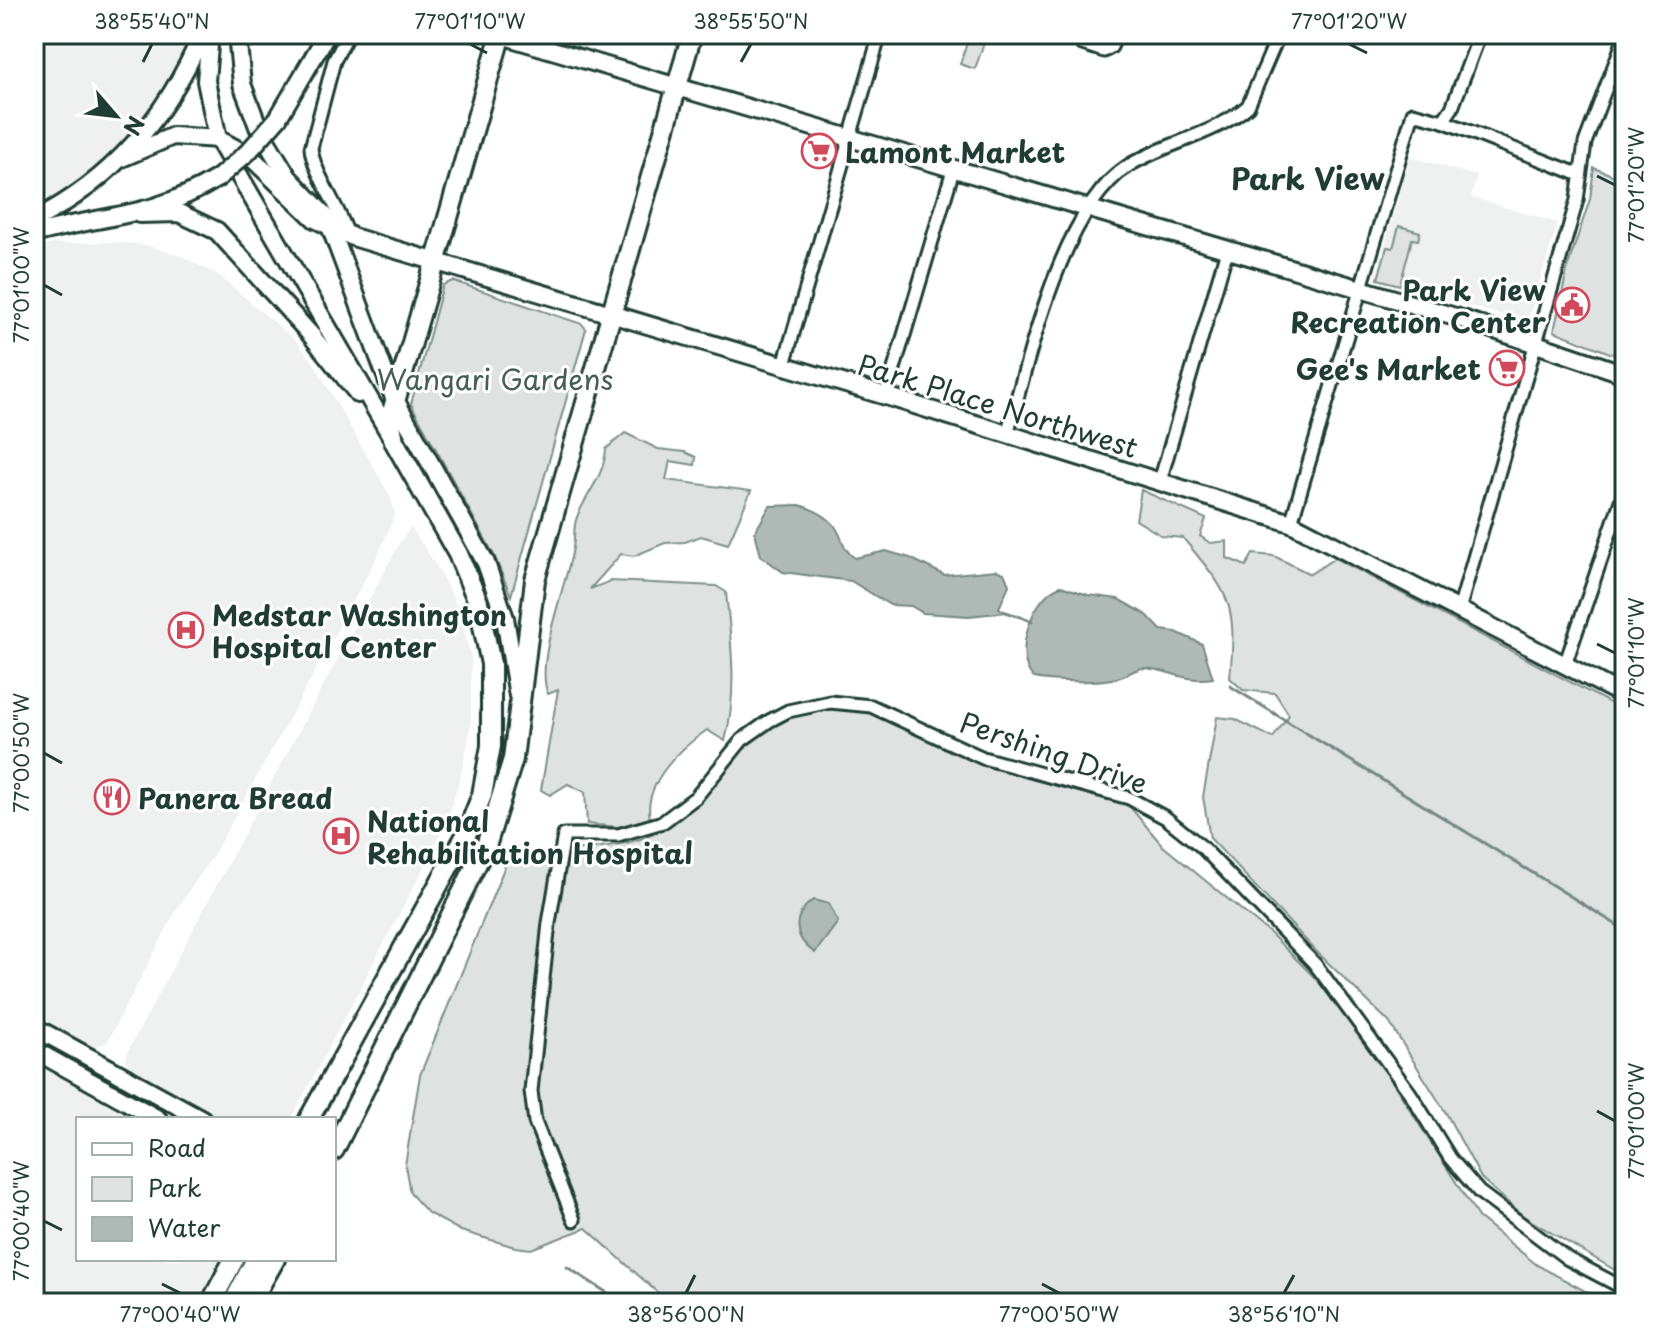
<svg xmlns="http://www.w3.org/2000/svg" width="1659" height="1337" font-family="'Playpen Sans',sans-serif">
<rect width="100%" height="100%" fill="#fff"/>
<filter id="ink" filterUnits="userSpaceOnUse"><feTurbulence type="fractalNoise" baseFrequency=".0125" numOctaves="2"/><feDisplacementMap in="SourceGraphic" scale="16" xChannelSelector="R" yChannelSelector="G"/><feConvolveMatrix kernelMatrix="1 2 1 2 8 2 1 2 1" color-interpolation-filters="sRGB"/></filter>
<g filter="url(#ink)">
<g fill="#eef1f0">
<polygon points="34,34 195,34 182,63 122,158 34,216"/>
<polygon points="1410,157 1477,176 1471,197 1558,223 1527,322 1375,280"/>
<polygon points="111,242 145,245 181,256 218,275 295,340 313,362 390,496 395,514 379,553 295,708 212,857 177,909 107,1042 90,1049 34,1019 34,249 52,244"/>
<polygon points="411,527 437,567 458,608 471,657 471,724 463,767 449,814 429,858 291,1119 221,1119 130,1069 126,1060 128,1051 399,544"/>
<polygon points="34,1061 133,1119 78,1119 78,1259 220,1259 196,1303 34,1303"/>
</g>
<g fill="#dee3e2" stroke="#7e908b" stroke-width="2">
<polygon points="970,34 987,34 975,69 960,64"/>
<polygon points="1594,168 1625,180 1625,359 1554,331 1568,266 1590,199"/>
<polygon points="1399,226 1420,232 1418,240 1412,239 1400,285 1378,279 1387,247 1393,248"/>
<polygon points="453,281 582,324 586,329 511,596 494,555 411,404 443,285"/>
<path d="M625,433L658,449L685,452L696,457L695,465L670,461L666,480L751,491L728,544L701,536L685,542L665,543L634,556L621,554L590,589L611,581L716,586L726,592C731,642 738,691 725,741L707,730C679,749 643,784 650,819L618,827L587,824L585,792L568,784L550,795L541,790L558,690L548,694C534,663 567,583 573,548C575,538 573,526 577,517C587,492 604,477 606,449Z"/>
<path d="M1141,490L1206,519L1200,536L1210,543L1227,541V558L1246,566L1253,554L1274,556L1310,574L1335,558L1625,711V1276L1523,1216L1481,1178L1446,1113L1389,1022L1317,952L1210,838L1203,797L1217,717L1235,719L1273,738L1289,715L1275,693L1243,690L1230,678C1237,602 1231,596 1183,538L1162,536L1136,520Z"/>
<path d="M845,708L870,713L994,767L1125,801L1163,846L1272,935L1319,982L1390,1078L1478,1217L1537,1265L1607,1303H669L586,1228L531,1249L515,1247L461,1231L428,1213L410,1193L405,1165L420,1075L509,856C548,851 623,850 655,833C708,805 729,746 778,722C798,712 823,711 845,708Z"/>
</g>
<g fill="#afbab7" stroke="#758883" stroke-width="2">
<path d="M800,505C812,509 826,515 834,525C843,536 842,550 855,558L886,551L910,558L944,575L996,570L1004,573L1009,585L999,608L1006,612L969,616L923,613L911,606L890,605L851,581L783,572L761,556L755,532L770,506Z"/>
<path d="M1061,586L1088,595L1118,599L1147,615L1161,630L1176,632L1202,644L1213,678C1187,683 1170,670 1145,668C1135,668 1130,674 1121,677C1100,683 1054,682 1034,678C1011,656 1033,594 1061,586Z"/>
<path d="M813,900L829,904L838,922L815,953C793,938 791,916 813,900Z"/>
</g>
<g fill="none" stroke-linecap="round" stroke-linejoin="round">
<g stroke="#758883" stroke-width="3">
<polyline points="1006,612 1032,621"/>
<polyline points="1230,686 1625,930"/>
<polyline points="567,1267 623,1303"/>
</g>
<g stroke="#1f3d34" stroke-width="17">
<g id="street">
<polyline points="1075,34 1082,44 1104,51 1111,47 1117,34"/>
<polyline points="1443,121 1452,108 1480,34"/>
<path d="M348,235C339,207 313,172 311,148L334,61L348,34"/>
<polyline points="783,368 880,34"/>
<polyline points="886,396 953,170"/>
<path d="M1007,434C1029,360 1061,209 1128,166C1165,143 1215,135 1248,106L1279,34"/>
<polyline points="1160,481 1227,250"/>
<polyline points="1291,523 1413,113 1443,121 1580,175"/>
<polyline points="1459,610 1577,200 1585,143 1625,37"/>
<polyline points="1566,662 1625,489"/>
<polyline points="574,1220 535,1122 531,1091 549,923 564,835 618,835 663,822 696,797 742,740 769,721 788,711 830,702 871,706 983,758 1129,798 1166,818 1202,847 1315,964 1410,1093 1450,1158 1479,1192 1568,1259 1625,1289"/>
</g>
</g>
<g stroke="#1f3d34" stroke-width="22">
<g id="secondary">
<polyline points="210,34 206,81 218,139 391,436"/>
<polyline points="237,34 242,84 259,129 288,177 327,218 394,398 486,563 505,618 518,696"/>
<polyline points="498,34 1462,319 1625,374"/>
<polyline points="278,118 327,34"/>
<polyline points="122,158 173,136 218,139 251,157 315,219 353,237 886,396 1291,523 1625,696"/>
<polyline points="139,214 179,213 217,231 311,335 358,394"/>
<path d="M34,220C113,180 168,115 202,34"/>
<path d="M34,234C104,214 151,219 218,178"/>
<polyline points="34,1027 202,1119"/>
<polyline points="34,1050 158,1119"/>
</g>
</g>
<g stroke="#1f3d34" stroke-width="24">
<g id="primary">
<polyline points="309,1119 466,835 482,795 491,746 491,664 478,602 458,554 394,441 390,419 501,34"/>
<polyline points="334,1150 487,843 513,759 535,580 692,34"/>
<polyline points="211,1303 234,1259"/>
<polyline points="233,1303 256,1259"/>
<polyline points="250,1303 275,1259"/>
</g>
</g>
<use href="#street" stroke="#fff" stroke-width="11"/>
<use href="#secondary" stroke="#fff" stroke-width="16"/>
<use href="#primary" stroke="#fff" stroke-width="18"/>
<g stroke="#1f3d34" stroke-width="22" stroke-linecap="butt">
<polyline id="secondary-bridge" points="218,178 248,152 278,118"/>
</g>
<use href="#secondary-bridge" stroke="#fff" stroke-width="16"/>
</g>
</g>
<path fill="none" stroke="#1f3d34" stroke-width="3" d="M470,44L487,53M1349,44L1367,53M143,62L152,44M741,62L751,44M1597,176L1615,185M44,285L62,295M1597,644L1615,653M44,753L62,763M1597,1111L1615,1121M44,1221L62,1230M162,1284L180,1293M1042,1284L1059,1293M686,1293L695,1275M1284,1293L1294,1275"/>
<defs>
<g id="supermarket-ring" transform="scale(1.8)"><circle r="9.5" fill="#fff" stroke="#d1495b" stroke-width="1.5"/><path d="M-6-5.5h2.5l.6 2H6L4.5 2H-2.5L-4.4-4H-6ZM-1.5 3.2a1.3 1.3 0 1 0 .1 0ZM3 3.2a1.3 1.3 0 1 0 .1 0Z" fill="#d1495b"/></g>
<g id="civic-ring" transform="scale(1.8)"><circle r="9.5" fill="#fff" stroke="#d1495b" stroke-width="1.5"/><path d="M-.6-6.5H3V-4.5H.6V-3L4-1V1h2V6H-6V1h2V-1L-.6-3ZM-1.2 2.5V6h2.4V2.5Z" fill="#d1495b"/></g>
<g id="hospital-ring" transform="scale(1.8)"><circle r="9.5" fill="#fff" stroke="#d1495b" stroke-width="1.5"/><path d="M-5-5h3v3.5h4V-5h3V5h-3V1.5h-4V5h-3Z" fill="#d1495b"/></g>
<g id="restaurant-ring" transform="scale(1.8)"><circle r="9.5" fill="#fff" stroke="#d1495b" stroke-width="1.5"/><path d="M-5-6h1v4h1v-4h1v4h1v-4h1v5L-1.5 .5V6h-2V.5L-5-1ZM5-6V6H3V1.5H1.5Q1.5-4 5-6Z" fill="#d1495b"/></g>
</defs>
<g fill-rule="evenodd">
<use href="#supermarket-ring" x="819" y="151"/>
<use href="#civic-ring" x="1572" y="305"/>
<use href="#supermarket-ring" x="1507" y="368"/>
<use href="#hospital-ring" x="186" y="630"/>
<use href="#restaurant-ring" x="112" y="797"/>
<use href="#hospital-ring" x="341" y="836"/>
</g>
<g text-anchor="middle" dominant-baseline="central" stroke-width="6" stroke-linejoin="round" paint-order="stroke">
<g font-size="28" font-weight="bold" fill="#1f3d34" stroke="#fff" text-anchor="start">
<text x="845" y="151">Lamont Market</text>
<text x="1546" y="289" text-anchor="end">Park View<tspan x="1546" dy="32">Recreation Center</tspan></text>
<text x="1481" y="368" text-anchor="end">Gee's Market</text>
<text x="212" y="614">Medstar Washington<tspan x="212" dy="32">Hospital Center</tspan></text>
<text x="138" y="797">Panera Bread</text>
<text x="367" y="820">National<tspan x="367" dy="32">Rehabilitation Hospital</tspan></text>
</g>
<g font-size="28" fill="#455e57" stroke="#fff">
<text x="495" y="378">Wangari Gardens</text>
</g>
<g font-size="28" fill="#1f3d34" stroke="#fff">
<text transform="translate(998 405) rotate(17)">Park Place Northwest</text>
<text transform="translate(1054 752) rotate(19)">Pershing Drive</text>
</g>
<g font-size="30" font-weight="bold" fill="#1f3d34" stroke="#fff">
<text x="1308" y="177">Park View</text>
</g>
</g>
<rect width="1659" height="1337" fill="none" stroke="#fff" stroke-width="88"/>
<rect x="76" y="1117" width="260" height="144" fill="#ffffff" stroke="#a5b1ae" stroke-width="2"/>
<rect x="92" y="1143" width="40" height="12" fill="#ffffff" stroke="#a5b1ae" stroke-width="2"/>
<text x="148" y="1157" font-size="24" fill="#1f3d34">Road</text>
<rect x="92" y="1177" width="40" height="24" fill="#dee3e2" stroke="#a5b1ae" stroke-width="2"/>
<text x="148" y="1197" font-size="24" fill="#1f3d34">Park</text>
<rect x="92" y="1217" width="40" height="24" fill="#afbab7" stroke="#a5b1ae" stroke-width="2"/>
<text x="148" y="1237" font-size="24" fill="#1f3d34">Water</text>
<g transform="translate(116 116) rotate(118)" stroke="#ffffff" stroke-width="6" paint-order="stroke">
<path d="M0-6L14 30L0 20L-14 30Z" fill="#1f3d34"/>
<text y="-12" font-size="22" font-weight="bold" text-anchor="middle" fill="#1f3d34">N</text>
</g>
<rect x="44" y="44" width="1571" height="1249" fill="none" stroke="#1f3d34" stroke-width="3"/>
<g font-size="20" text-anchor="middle" fill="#1f3d34">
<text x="152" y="29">38°55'40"N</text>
<text x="470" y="29">77°01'10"W</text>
<text x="751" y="29">38°55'50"N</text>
<text x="1349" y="29">77°01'20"W</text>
<text transform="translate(1637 185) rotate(-90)" y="7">77°01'20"W</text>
<text transform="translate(22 285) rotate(-90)" y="7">77°01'00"W</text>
<text transform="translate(1637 653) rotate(-90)" y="7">77°01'10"W</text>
<text transform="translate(22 753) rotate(-90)" y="7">77°00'50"W</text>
<text transform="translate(1637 1121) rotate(-90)" y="7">77°01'00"W</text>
<text transform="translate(22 1221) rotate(-90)" y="7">77°00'40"W</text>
<text x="180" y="1322">77°00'40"W</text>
<text x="686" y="1322">38°56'00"N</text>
<text x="1059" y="1322">77°00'50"W</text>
<text x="1284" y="1322">38°56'10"N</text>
</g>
</svg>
